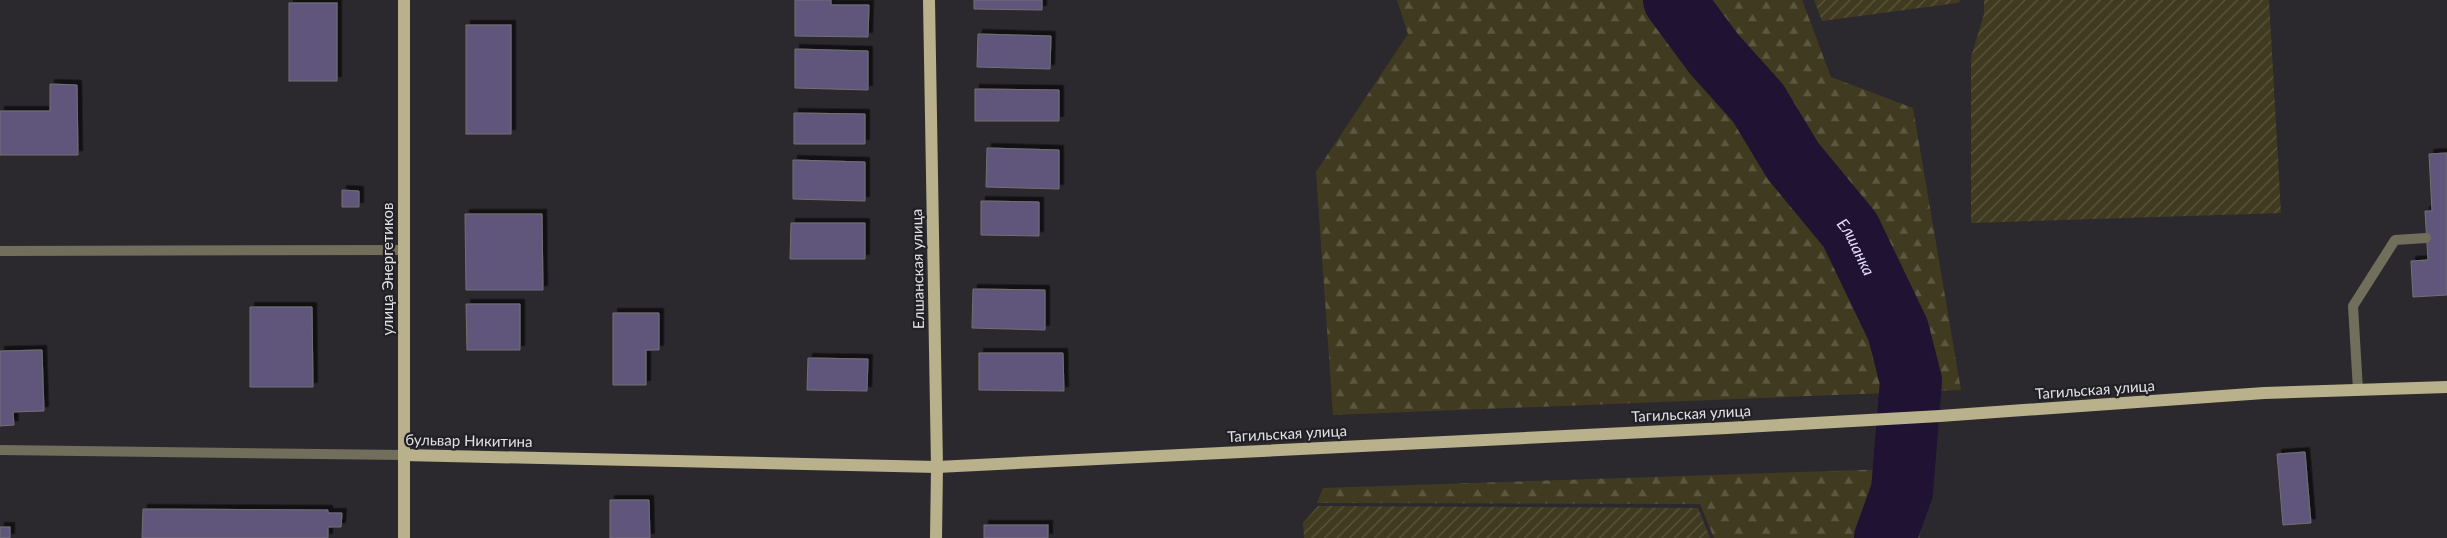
<svg xmlns="http://www.w3.org/2000/svg" width="2447" height="538" font-family="Lato,sans-serif">
<defs>
<pattern id="forest-firs" width="22" height="20" patternUnits="userSpaceOnUse" patternTransform="scale(1.25)"><rect width="22" height="20" fill="#403b20"/><path d="M5 1l3.5 6h-7zM16 11l3.5 6h-7z" fill="#5b5740"/></pattern>
<pattern id="garden-furrows" width="10" height="10" patternUnits="userSpaceOnUse" patternTransform="scale(1.25)"><rect width="10" height="10" fill="#403b20"/><path d="M-1 1l2-2M0 10L10 0M9 11l2-2" fill="none" stroke="#5b5740"/></pattern>
<filter id="shadow"><feDropShadow dx="4.5" dy="-4.5" stdDeviation="0" flood-color="#0009"/></filter>
</defs>
<rect width="100%" height="100%" fill="#2b292e"/>
<g fill="url(#forest-firs)">
<polygon points="1397,0 1802,0 1831,77 1913,108 1961,390 1333,415 1316,172 1408,34"/>
<polygon points="1922,468 1920,538 1714,538 1700,504 1317,503 1323,488"/>
</g>
<g fill="url(#garden-furrows)">
<polygon points="1814,0 1961,0 1957,3 1822,21"/>
<polygon points="1984,0 2269,0 2281,213 1971,223 1971,57 1984,14"/>
<polygon points="1318,506 1698,508 1710,538 1304,538 1303,523"/>
</g>
<g fill="none" stroke-linecap="round" stroke-linejoin="round">
<path stroke="#1f1233" stroke-width="62" id="s1" d="M1674,0L1714,54L1758,103L1793,161L1850,230L1898,330L1911,381L1902,491L1885,538"/>
</g>
<g fill="#61557a" stroke="#727076" filter="url(#shadow)">
<polygon points="795,0 831,0 831,5 869,5 868,37 795,36"/>
<polygon points="974,0 1042,0 1042,10 974,9"/>
<rect x="289" y="3" width="48" height="78"/>
<rect x="466" y="25" width="45" height="109"/>
<polygon points="978,34 1051,36 1050,69 977,67"/>
<polygon points="795,49 868,51 868,90 795,88"/>
<polygon points="50,84 77,85 78,155 0,155 0,111 50,111"/>
<polygon points="975,89 1059,90 1059,121 975,121"/>
<polygon points="794,113 865,114 865,144 794,144"/>
<polygon points="987,148 1059,150 1059,189 986,187"/>
<polygon points="2447,153 2447,295 2413,297 2411,261 2428,260 2425,211 2432,211 2429,154"/>
<polygon points="793,160 865,162 865,201 793,199"/>
<polygon points="342,190 359,191 359,207 342,207"/>
<polygon points="981,201 1039,202 1039,236 981,235"/>
<polygon points="465,214 542,214 543,290 466,290"/>
<polygon points="791,223 865,223 865,259 790,259"/>
<polygon points="973,289 1045,290 1045,330 972,328"/>
<polygon points="466,304 520,304 520,350 467,350"/>
<polygon points="250,307 312,307 313,387 250,387"/>
<polygon points="613,313 659,313 659,350 646,350 646,385 613,385"/>
<polygon points="42,350 44,411 13,412 14,425 0,426 0,351"/>
<polygon points="979,353 1063,353 1064,391 979,390"/>
<polygon points="808,358 868,359 867,391 807,390"/>
<polygon points="2305,452 2311,523 2283,525 2277,454"/>
<polygon points="610,500 649,500 650,538 610,538"/>
<polygon points="143,509 328,510 328,513 342,513 341,527 328,527 328,538 142,538"/>
<rect x="984" y="525" width="64" height="13"/>
<rect x="0" y="527" width="10" height="11"/>
</g>
<g fill="none" stroke-linecap="round" stroke-linejoin="round">
<g stroke="#716e5c" stroke-width="10">
<polyline points="0,251 404,250"/>
<polyline points="2358,390 2353,306 2395,240 2426,238"/>
</g>
<polyline stroke="#716e5c" stroke-width="10" points="0,450 404,455"/>
<g stroke="#b8b18b" stroke-width="12">
<polyline points="404,0 404,538"/>
<polyline points="929,0 937,467 936,538"/>
<polyline points="404,455 937,467 1727,428 1940,416 2264,393 2447,387"/>
</g>
</g>
<g text-anchor="middle" dominant-baseline="central" stroke-width="4.5" stroke-linejoin="round" paint-order="stroke">
<g font-size="15" fill="#e1e0e4" stroke="#212024">
<text transform="translate(387 269) rotate(-90)">улица Энергетиков</text>
<text transform="translate(917 269) rotate(-91)">Елшанская улица</text>
<text transform="translate(2095 389) rotate(-4)">Тагильская улица</text>
<text transform="translate(1691 413) rotate(-3)">Тагильская улица</text>
<text transform="translate(1287 433) rotate(-3)">Тагильская улица</text>
<text transform="translate(469 440) rotate(1)">бульвар Никитина</text>
</g>
<g font-size="16" font-style="italic" fill="#e4dcf7" stroke="#212024">
<text stroke="none"><textPath href="#s1" startOffset="308">Елшанка</textPath></text>
</g>
</g>
</svg>
